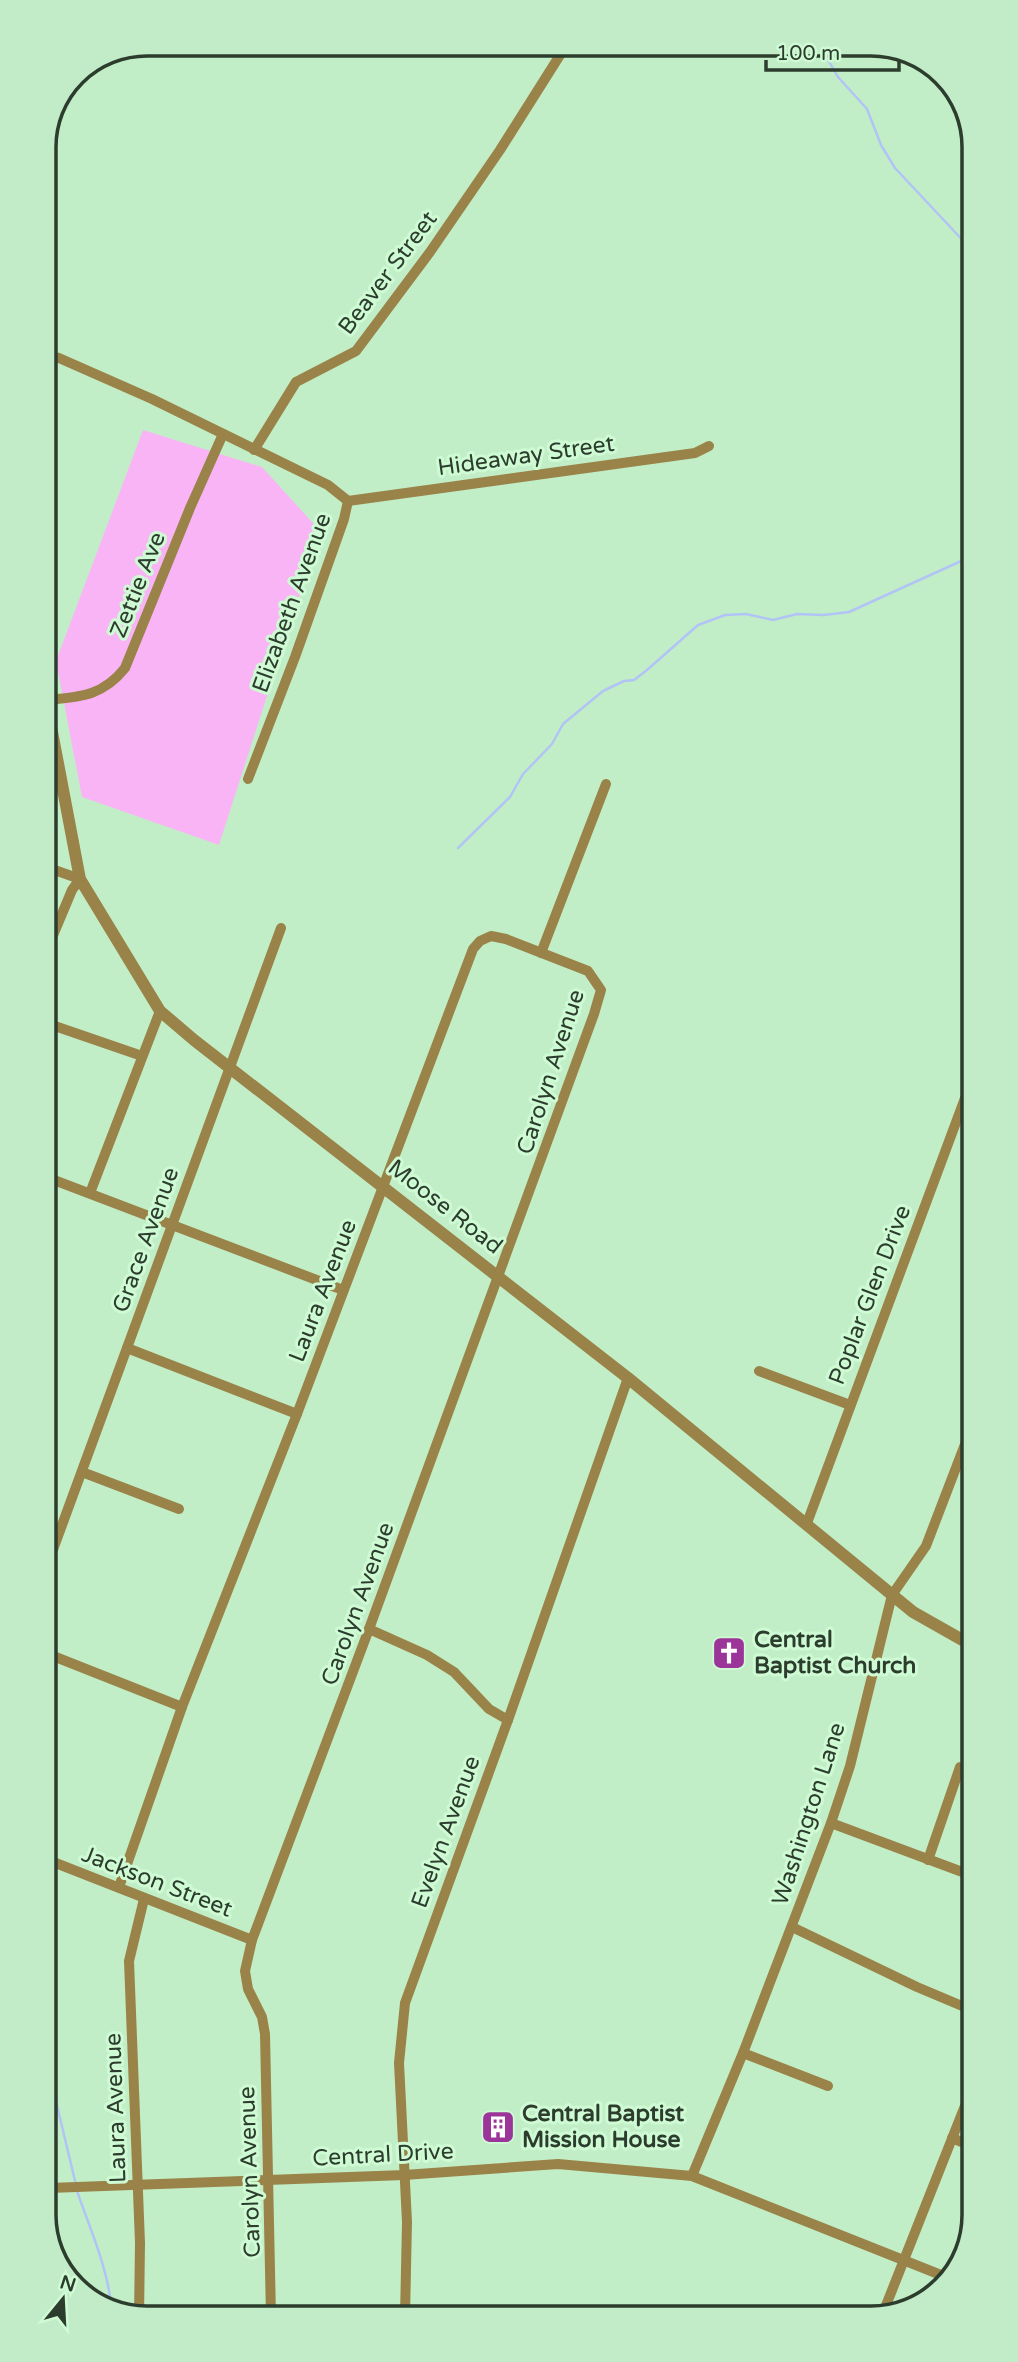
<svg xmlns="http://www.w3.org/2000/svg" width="1018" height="2362" font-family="'Varela Round',sans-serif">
<rect width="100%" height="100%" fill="#c2eec7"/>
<polygon fill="#f9b4f5" points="143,430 262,467 320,531 219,845 82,797 56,661"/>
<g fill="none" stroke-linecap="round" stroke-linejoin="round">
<g stroke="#b1c4f5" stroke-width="2.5">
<polyline points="819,44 838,77 867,109 881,145 895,168 969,247"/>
<polyline points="458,848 510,797 523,774 552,744 563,724 603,691 624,681 634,680 647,670 698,625 725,615 746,614 773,620 797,614 824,615 849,612 970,557"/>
<polyline points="49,2072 76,2185"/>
<path d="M77,2191C89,2226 109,2271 111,2307"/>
</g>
<g stroke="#9a8349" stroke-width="10">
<polyline points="44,355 59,358 152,399 328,485 348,501"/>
<polyline points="254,450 296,382 356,351 430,252 500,150 567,44"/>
<polyline points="348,501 695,453 709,446"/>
<path d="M46,700C80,697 103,696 125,668L190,508L223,434"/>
<polyline points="248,779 295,657 344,519 348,501"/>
<polyline points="46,867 80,879 72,890 46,952"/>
<polyline points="541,953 606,784"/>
<polyline points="46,1023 142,1056"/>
<polyline points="46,1177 343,1290"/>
<polyline points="90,1193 160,1011"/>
<polyline points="127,1348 297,1414"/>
<polyline points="759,1371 850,1405"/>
<polyline points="82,1472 179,1509"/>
<polyline points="807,1523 971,1082"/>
<polyline points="47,1566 281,928"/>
<polyline points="369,1629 427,1655 454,1672 489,1709 508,1720"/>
<polyline points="48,1654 182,1707"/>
<polyline points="831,1823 973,1876"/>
<polyline points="48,1860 252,1940"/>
<polyline points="928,1860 960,1767"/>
<polyline points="119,1887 182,1707 297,1414 473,949 480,941 491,936 506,939 588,971 601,990 594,1014 369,1629 252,1940 245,1971 248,1989 262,2017 265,2034 271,2317"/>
<polyline points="792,1927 917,1987 974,2011"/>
<polyline points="743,2053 828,2086"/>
<polyline points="952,2138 974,2147"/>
<polyline points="692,2176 743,2053 831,1823 850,1766 892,1595 926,1546 972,1426"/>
<polyline points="49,2188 404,2175 558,2164 692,2176 951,2279"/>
<polyline points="883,2313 974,2083"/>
<polyline points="405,2316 407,2222 399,2063 405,2003 508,1720 628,1378"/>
<polyline points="139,2318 140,2243 129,1961 144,1899"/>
</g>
<polyline stroke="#9a8349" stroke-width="12" points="45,695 80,879 160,1011 194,1040 628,1378 913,1612 973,1646"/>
</g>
<defs>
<g id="church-square" transform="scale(1.75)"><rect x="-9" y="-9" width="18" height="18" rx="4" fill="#9b3599" stroke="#cffbd4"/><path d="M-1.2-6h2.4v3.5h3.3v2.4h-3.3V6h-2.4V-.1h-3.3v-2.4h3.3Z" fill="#fff"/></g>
<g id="building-square" transform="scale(1.75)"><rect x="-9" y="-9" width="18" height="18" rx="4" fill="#9b3599" stroke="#cffbd4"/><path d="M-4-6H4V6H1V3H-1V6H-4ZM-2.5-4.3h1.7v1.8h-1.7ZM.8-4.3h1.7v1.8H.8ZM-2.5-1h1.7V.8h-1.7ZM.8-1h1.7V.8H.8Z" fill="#fff"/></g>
</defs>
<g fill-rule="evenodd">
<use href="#church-square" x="729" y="1653"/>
<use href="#building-square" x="498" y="2127"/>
</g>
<g text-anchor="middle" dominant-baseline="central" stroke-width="6" stroke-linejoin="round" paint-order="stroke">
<g font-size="23" fill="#2c3d2e" stroke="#cffbd4">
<text transform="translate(388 273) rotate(-53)">Beaver Street</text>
<text transform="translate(526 456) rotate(-8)">Hideaway Street</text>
<text transform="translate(138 585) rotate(-68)">Zettie Ave</text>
<text transform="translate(292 603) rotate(-70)">Elizabeth Avenue</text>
<text transform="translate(551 1072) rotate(-72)">Carolyn Avenue</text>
<text transform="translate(445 1207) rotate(38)">Moose Road</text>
<text transform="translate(146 1240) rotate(-70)">Grace Avenue</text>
<text transform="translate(323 1291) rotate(-69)">Laura Avenue</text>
<text transform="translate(870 1295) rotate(-69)">Poplar Glen Drive</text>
<text transform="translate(358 1604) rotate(-70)">Carolyn Avenue</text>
<text transform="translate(809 1814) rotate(-72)">Washington Lane</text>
<text transform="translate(446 1832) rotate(-70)">Evelyn Avenue</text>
<text transform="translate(157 1882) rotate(21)">Jackson Street</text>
<text transform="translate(116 2108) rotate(-92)">Laura Avenue</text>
<text transform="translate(383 2155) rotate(-3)">Central Drive</text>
<text transform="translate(250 2172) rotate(-92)">Carolyn Avenue</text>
</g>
<g font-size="23" font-weight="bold" fill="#2c3d2e" stroke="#cffbd4" text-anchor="start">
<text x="754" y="1640">Central<tspan x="754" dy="26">Baptist Church</tspan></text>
<text x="522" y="2114">Central Baptist<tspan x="522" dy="26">Mission House</tspan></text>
</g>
</g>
<path d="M0 0H1018V2362H0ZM147 56H871A91 91 0 0 1 962 147V2215A91 91 0 0 1 871 2306H147A91 91 0 0 1 56 2215V147A91 91 0 0 1 147 56Z" fill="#c2ecc7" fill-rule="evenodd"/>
<path fill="none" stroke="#2c3d2e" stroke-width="3.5" d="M147 56H871A91 91 0 0 1 962 147V2215A91 91 0 0 1 871 2306H147A91 91 0 0 1 56 2215V147A91 91 0 0 1 147 56Z"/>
<g transform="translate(63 2299) rotate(18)" stroke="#cffbd4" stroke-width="5" paint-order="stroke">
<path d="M0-5L12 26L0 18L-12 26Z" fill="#2c3d2e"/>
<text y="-10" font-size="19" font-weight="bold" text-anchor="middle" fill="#2c3d2e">N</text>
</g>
<path d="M766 60v10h133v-10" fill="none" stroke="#2c3d2e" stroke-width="3.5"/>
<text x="776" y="60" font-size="21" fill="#2c3d2e" stroke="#cffbd4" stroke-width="5" paint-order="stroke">100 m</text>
</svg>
